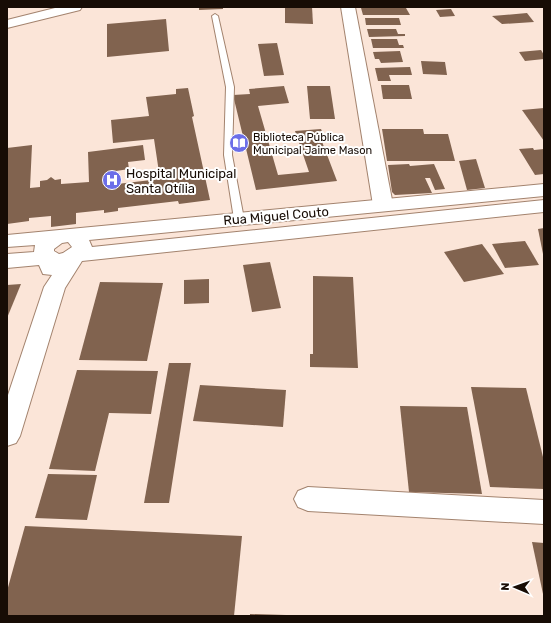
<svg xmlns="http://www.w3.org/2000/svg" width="551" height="623" font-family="Rubik,sans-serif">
<rect width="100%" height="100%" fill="#fbe5d8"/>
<g fill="#81634f">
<polygon points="199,7 223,7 223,9 199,10"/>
<polygon points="285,7 312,7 313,24 285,23"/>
<polygon points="361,8 406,8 410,15 363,15"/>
<polygon points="451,9 455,16 440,17 436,10"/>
<polygon points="527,13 534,22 502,24 492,16"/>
<polygon points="365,18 399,18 401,25 366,25"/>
<polygon points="166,19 169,51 107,57 107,24"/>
<polygon points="367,29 396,29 398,34 405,34 405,36 369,37"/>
<polygon points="371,39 397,39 399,45 403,45 404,48 373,48"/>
<polygon points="277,43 284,75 264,76 258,44"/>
<polygon points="541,50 544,55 544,59 525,61 519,52"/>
<polygon points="400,51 403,62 381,63 379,59 375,59 373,52"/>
<polygon points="421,61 445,62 447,75 423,74"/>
<polygon points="410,67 412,75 389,75 391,81 378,81 375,68"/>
<polygon points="381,85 409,85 412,99 383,99"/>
<polygon points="284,86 289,103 258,106 278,175 309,172 295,131 321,129 325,139 321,139 337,181 256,190 233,95 250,94 249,89"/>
<polygon points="307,86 330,86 335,119 310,119"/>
<polygon points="188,88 194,116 192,117 210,200 179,204 178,201 118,208 118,211 104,213 104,210 76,213 76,224 51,227 51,216 29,218 29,221 7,224 7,148 32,145 30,188 40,187 40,181 47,180 51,177 55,180 61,179 61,184 89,182 88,152 143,145 145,160 128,162 129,169 116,171 117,184 160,179 154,139 113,143 111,120 149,116 146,97 176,94 176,89"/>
<polygon points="544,108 544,141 522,110"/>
<polygon points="382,129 423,129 424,134 448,134 455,161 387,161"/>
<polygon points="533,148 534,150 544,149 544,174 535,175 519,149"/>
<polygon points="476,159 485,188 467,190 459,161"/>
<polygon points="409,164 410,166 434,164 445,189 435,190 430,178 425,178 432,193 395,195 392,192 388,165"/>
<polygon points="544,228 544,254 543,254 538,229"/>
<polygon points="525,241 539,265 505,268 492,244"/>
<polygon points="482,244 504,274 464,282 444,252"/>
<polygon points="270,262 281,308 252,312 243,265"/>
<polygon points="313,276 353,277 358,368 310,367 310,354 313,354"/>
<polygon points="209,279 209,303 184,304 184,280"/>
<polygon points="100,282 163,283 147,361 79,360"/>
<polygon points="21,284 7,318 7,285"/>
<polygon points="169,363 191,363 169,503 144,503"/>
<polygon points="77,370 158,371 151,414 109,413 95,471 49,469"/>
<polygon points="200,385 286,390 283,427 193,421"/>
<polygon points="471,387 526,388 544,461 544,489 490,487"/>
<polygon points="400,406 467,407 482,494 409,492"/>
<polygon points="48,474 97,475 87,520 35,518"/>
<polygon points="25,526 242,536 234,616 7,616 7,591"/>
<polygon points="532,542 544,543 544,594 543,594"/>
<polygon points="250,614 286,615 286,616 250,616"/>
</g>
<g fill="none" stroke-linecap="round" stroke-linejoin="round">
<g stroke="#a3836e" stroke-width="2">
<polygon id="service" points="215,14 218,16 234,87 232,155 244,219 239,222 234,219 224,155 226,87 212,16"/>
</g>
<g stroke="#a3836e" stroke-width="2">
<g id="minor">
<polygon points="59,7 82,7 80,10 7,28 7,20"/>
<polygon points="341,7 355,7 393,205 390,209 383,211 376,209 373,205"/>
<polygon points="308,487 544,500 544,524 308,511 298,507 294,499 298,491"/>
</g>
</g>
<g stroke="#a3836e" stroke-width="2">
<path id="tertiary" d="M544,184V196L89,240L92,247L544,200V212L82,261L65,288L20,436L16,443L7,446V398L44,287L52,275L43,274L39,265L7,268V254L34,252L35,245L7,247V235ZM68,242L72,247L63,253L59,254L54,251V249L62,243Z"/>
</g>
<use href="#service" fill="#fff" fill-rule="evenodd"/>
<use href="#minor" fill="#fff" fill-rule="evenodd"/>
<use href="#tertiary" fill="#fff" fill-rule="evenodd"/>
</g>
<defs>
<g id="library-disc" transform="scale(1)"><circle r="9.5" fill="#6c6ee8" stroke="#fff"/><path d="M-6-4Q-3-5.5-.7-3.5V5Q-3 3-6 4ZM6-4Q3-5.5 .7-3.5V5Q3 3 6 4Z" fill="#fff"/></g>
<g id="hospital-disc" transform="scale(1)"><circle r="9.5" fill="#6c6ee8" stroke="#fff"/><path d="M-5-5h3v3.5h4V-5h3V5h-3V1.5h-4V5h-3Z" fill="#fff"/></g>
</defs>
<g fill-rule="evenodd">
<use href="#library-disc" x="239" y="143"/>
<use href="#hospital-disc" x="112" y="180"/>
</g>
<g text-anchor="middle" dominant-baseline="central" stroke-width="4" stroke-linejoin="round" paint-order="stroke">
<g font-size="11" fill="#170c05" stroke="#fff" text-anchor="start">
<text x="253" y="137">Biblioteca Pública<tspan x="253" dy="13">Municipal Jaime Mason</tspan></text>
</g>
<g font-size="13" fill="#170c05" stroke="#fff" text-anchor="start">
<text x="126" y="173">Hospital Municipal<tspan x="126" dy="15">Santa Otília</tspan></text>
</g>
<g font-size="13" fill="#170c05" stroke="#fff">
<text transform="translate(276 216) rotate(-5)">Rua Miguel Couto</text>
</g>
</g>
<rect width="551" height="623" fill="none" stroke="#170c05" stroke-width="16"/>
<g transform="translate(515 587) rotate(272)" stroke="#ffffff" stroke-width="3" paint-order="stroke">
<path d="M0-3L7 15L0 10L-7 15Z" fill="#170c05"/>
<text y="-6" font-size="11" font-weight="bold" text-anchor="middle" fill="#170c05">N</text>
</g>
</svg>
